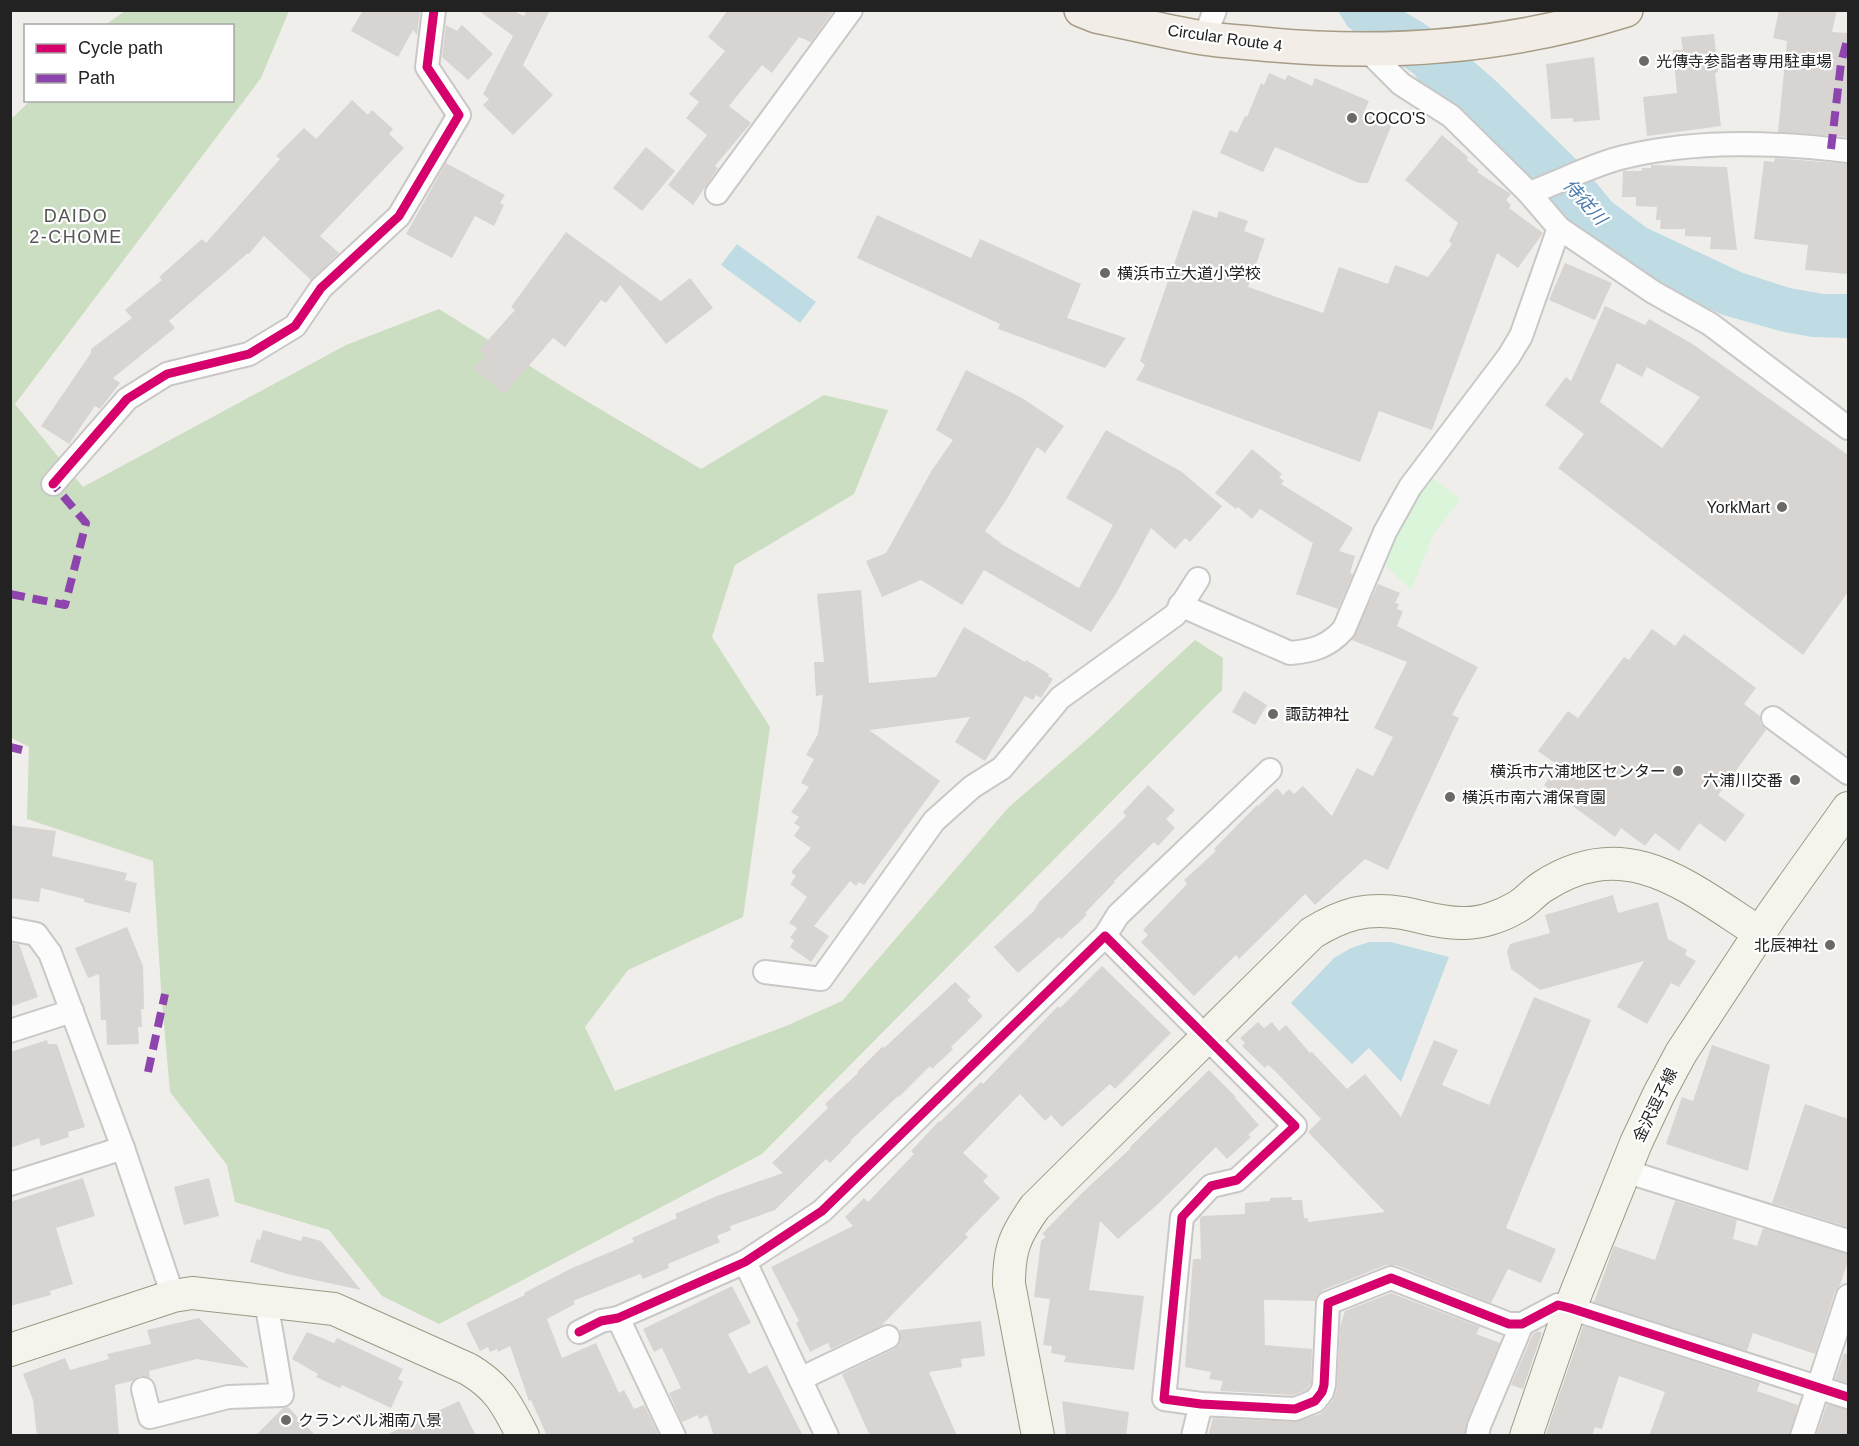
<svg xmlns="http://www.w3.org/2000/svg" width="1859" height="1446" font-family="Arial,'Noto Sans JP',sans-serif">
<rect width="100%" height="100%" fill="#f0eeeb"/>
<polygon fill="#cbdec1" points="125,11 289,11 261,78 15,404 83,487 346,345 439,309 568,390 701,469 824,395 888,410 854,494 735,565 712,637 770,727 743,917 628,970 585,1027 615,1091 786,1026 842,1001 1008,808 1090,737 1195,640 1223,658 1222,690 762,1154 439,1324 382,1296 329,1230 235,1202 227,1165 170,1092 161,989 153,861 27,819 29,747 10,737 10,120 30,101 232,100 232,26 105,25"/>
<polygon fill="#daf5da" points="1430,476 1460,499 1433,535 1411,590 1382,562 1405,512"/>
<g fill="#bfdbe3">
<polygon points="1338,11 1403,11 1422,22 1465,54 1497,82 1579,162 1612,202 1647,228 1743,273 1790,288 1824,294 1848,294 1848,338 1812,337 1784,332 1723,315 1671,292 1573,231 1422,86 1414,74 1348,27"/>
<polygon points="737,244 816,302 800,323 721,265"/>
<polygon points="1369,942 1391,942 1449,957 1401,1082 1369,1048 1352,1064 1291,1003 1334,958 1351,948"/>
</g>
<g fill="#d7d4d2" fill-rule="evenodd">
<polygon points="363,10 420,10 417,35 413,30 398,57 351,31"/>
<polygon points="478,10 512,10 524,16 527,10 550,10 523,65 553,95 513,135 483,105 489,99 483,94 513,36"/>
<polygon points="728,10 834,10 811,42 799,37 772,73 762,65 729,106 751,123 715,166 718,168 693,205 668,185 707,135 686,118 699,102 689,94 725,51 708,37"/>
<polygon points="1779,10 1837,10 1832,32 1848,33 1848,137 1778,132 1787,41 1773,38"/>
<polygon points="446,25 457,31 462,25 493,54 468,80 442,57"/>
<polygon points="1714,34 1718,72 1715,73 1721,126 1647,136 1643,97 1677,93 1673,50 1683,50 1681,37"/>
<polygon points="1594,57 1600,120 1573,122 1573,118 1551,119 1546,64"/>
<polygon points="1269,73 1285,80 1288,75 1312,86 1315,78 1369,101 1364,112 1392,124 1368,183 1359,183 1275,147 1263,172 1220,153 1230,130 1237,133 1245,116 1247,117 1261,83 1264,85"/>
<polygon points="352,100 368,115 372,110 393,129 389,134 404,148 320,236 339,253 311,280 264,236 249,254 248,253 169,321 175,328 113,378 120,383 100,409 95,406 69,444 41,426 91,353 91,349 132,318 125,310 162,280 159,277 202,239 206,243 280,159 276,156 304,128 316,139"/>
<polygon points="1442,135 1468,157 1467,160 1479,170 1477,172 1511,194 1506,200 1511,205 1509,208 1543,233 1518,268 1497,253 1432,430 1379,411 1360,462 1136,380 1145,365 1140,361 1193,210 1217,218 1219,211 1248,221 1244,231 1265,239 1248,287 1323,313 1339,267 1388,284 1395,265 1428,277 1452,244 1449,241 1458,223 1405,180"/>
<polygon points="646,147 675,171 642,211 613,188"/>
<polygon points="1775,158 1848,164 1848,274 1805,270 1808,245 1754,239 1764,161 1774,162"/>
<polygon points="446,163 505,195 500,203 504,205 494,226 475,216 452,258 406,234"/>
<polygon points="1651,165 1727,167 1737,250 1710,249 1711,237 1685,236 1685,229 1660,229 1661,220 1656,220 1657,207 1636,206 1636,197 1622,197 1623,171 1642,171 1642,168 1651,168"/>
<polygon points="877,215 971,258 980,239 1081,284 1067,318 1126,338 1105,368 998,329 1000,324 857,258"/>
<polygon points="566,232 661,301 690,278 713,308 666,344 620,285 606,303 601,300 565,347 553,338 504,394 474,369 485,355 479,350 515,310 511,307"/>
<polygon points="1565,263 1612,283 1595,320 1549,300"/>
<path d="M1605,306L1645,325L1649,319L1694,345L1848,455V592L1803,655L1558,468L1584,434L1545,405L1566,377L1571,381ZM1617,363L1642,377L1647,367L1700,397L1662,448L1600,402Z"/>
<polygon points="966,370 1022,398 1064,426 1045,453 1037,447 1005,502 985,531 1003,545 1079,588 1113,525 1066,498 1106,430 1182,472 1222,506 1190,542 1185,538 1175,549 1151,528 1117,592 1091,632 984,570 962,605 921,580 882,597 866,561 886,553 932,470 953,440 936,430"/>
<polygon points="1252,449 1282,474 1279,477 1284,481 1281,484 1353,528 1339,551 1355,556 1350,573 1353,574 1338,609 1296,594 1313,543 1260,509 1252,519 1238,507 1236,509 1215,493"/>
<polygon points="1378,584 1400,593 1395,603 1399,604 1397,609 1403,611 1397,626 1478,667 1452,715 1459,718 1388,870 1365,859 1315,905 1305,894 1239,959 1236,955 1194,996 1141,942 1148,935 1143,930 1187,884 1184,880 1216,851 1214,849 1257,805 1258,806 1277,788 1283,795 1289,789 1294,794 1303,786 1332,816 1357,768 1373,776 1393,737 1374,728 1407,662 1352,640"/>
<polygon points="861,590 869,683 936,677 964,627 1025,662 1026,660 1049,674 1048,676 1053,679 1041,698 1036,695 1033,700 1025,696 985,761 955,742 970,717 869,730 940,781 864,885 859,882 856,886 850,881 814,926 829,936 811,962 790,947 794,940 790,938 797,928 789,923 807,897 790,884 796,876 791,872 811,848 794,836 800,827 794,823 799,817 791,812 809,787 801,783 814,759 806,755 818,734 823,695 816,696 814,662 824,662 817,594"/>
<polygon points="1652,629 1675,646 1684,634 1756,688 1744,704 1760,716 1760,723 1766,730 1718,795 1745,815 1725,842 1699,823 1679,851 1655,833 1645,846 1621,828 1615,837 1544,785 1559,766 1538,751 1568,711 1578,718 1624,657 1629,660"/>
<polygon points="1244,691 1267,705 1255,725 1232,712"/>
<polygon points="1148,785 1175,810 1166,819 1175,828 1158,846 1154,842 1114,881 1115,882 1085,913 1087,915 1061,939 1059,937 1018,973 994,947 1034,911 1039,902 1126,816 1123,812"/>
<polygon points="10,825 56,831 52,856 127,873 125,880 137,883 130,913 84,902 84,899 41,888 39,902 10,898"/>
<polygon points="1613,895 1618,913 1658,902 1668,939 1687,950 1685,955 1696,961 1679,987 1671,983 1647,1024 1617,1007 1644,961 1540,990 1511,969 1507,952 1510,944 1550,933 1545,915"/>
<polygon points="127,927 143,966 144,1009 141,1009 142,1027 138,1027 139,1044 107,1045 106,1020 101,1020 99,974 88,978 75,948"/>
<polygon points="10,943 19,944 38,997 10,1007"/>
<polygon points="1102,966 1171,1033 1115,1089 1110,1084 1062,1127 1051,1115 1045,1121 1020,1094 963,1153 988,1176 983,1181 1000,1198 965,1234 968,1237 881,1326 831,1349 828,1343 810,1352 796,1323 799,1321 771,1267 853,1226 845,1217 864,1198 868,1202 914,1154 911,1151 939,1121 940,1122 981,1082 983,1084 1058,1006 1060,1008"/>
<polygon points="955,982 971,997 967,1000 983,1016 951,1047 953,1049 932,1069 930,1066 899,1097 898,1096 850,1141 851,1142 830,1163 826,1159 775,1210 730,1226 731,1230 717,1236 720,1242 668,1264 669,1268 643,1279 640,1274 573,1301 575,1304 547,1319 562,1358 596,1343 619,1393 624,1390 634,1409 644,1405 658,1433 653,1436 547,1436 531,1400 529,1401 510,1346 498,1352 497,1349 490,1352 488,1347 480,1351 466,1323 525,1295 524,1293 570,1269 634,1242 632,1238 677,1218 675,1214 717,1196 783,1173 772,1163 828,1108 825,1104 858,1073 857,1072 883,1046 884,1048"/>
<polygon points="1534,997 1591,1020 1506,1228 1556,1249 1541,1283 1508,1269 1491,1303 1396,1265 1386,1265 1323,1290 1317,1295 1315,1301 1264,1300 1265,1345 1312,1349 1311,1383 1307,1390 1293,1395 1220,1391 1223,1381 1209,1379 1211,1372 1185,1367 1193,1259 1201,1259 1200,1218 1202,1216 1245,1214 1245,1203 1270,1201 1270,1198 1292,1197 1292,1200 1302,1200 1304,1218 1308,1218 1308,1222 1385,1212 1308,1132 1321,1119 1276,1072 1268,1065 1265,1068 1242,1046 1245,1043 1240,1038 1258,1022 1264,1028 1272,1022 1279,1031 1286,1025 1310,1053 1312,1052 1347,1089 1365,1074 1401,1117 1434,1040 1458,1050 1442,1085 1489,1105"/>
<polygon points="47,1040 48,1044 57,1044 85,1127 68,1132 69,1137 41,1146 39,1138 10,1148 10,1052"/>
<polygon points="1712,1045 1770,1065 1748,1171 1666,1144 1682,1097 1693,1101"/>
<polygon points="1209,1070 1236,1097 1235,1098 1259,1125 1248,1135 1251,1137 1227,1159 1216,1147 1158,1204 1118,1239 1100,1221 1089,1290 1144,1296 1134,1370 1064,1362 1066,1356 1051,1353 1052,1346 1043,1345 1050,1299 1034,1297 1041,1241 1046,1237 1042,1234 1082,1193 1131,1148 1130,1147"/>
<polygon points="1805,1104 1848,1119 1848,1227 1772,1203"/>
<polygon points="83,1178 95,1216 56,1228 73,1284 50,1291 51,1295 10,1306 10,1202"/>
<polygon points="209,1178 219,1216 184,1225 174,1187"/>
<polygon points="1675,1201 1737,1220 1733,1239 1757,1246 1763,1228 1848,1254 1848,1261 1840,1285 1835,1292 1815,1354 1753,1333 1747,1351 1594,1302 1614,1246 1655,1260"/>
<polygon points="263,1230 301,1241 303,1236 321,1241 361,1290 287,1274 250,1262 257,1239 260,1240"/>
<polygon points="732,1286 751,1323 728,1334 749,1374 767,1365 803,1436 714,1436 707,1415 699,1419 698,1415 682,1422 669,1393 681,1388 662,1348 654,1352 643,1329"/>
<polygon points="1391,1293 1480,1327 1476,1334 1500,1343 1467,1421 1464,1436 1208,1436 1213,1418 1295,1422 1320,1414 1325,1410 1333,1400 1337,1388 1340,1327 1345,1311"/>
<polygon points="199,1318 249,1368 197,1359 149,1371 150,1377 140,1376 132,1381 115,1385 119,1436 37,1436 33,1400 23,1374 65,1358 70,1370 109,1359 107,1354 151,1344 147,1330"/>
<polygon points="981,1321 985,1356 961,1359 962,1367 929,1372 957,1436 870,1436 842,1374 894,1349 899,1345 901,1339 900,1330"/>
<polygon points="1583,1326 1760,1383 1757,1391 1798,1405 1789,1436 1649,1436 1665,1392 1619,1376 1602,1429 1595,1427 1592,1436 1545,1436"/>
<polygon points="1538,1331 1542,1333 1523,1389 1511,1385 1533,1334"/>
<polygon points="307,1332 334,1343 337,1338 403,1369 398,1379 403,1382 391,1408 342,1385 340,1388 316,1377 318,1374 292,1359"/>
<polygon points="1844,1353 1848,1354 1848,1383 1835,1379"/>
<polygon points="459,1401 476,1436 384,1436 442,1409"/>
<polygon points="1062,1401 1129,1412 1126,1436 1066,1436"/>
<polygon points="1827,1404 1848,1410 1848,1436 1816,1436"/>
<polygon points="288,1407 316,1436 255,1436 283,1408"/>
</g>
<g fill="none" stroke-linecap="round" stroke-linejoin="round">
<g stroke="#c9c8c7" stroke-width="26">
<g id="street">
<polyline points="1204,38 1215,10"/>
<polyline points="1367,50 1401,84 1451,116 1529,193 1559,228 1653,292 1710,324 1848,428"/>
<polyline points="717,193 851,10"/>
<path d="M1529,193C1561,182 1590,165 1624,157C1694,140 1777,142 1848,151"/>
<polyline points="53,484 127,399 167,374 249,354 295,326 321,288 399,216 459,115 427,67 434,10"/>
<path d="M1180,605L1290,653C1313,651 1328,647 1344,629L1385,532L1410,487L1509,356L1521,336L1559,228"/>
<polyline points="1773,718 1848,773"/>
<polyline points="10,929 36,934 50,953 123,1148 173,1296"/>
<polyline points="1105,936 1118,915 1270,770"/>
<polyline points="765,972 821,979 934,821 972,787 1002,768 1060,698 1175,615 1198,579"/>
<polyline points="10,1031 72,1011"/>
<polyline points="1625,1171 1848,1241"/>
<polyline points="10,1184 123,1148"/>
<polyline points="745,1262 827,1436"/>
<polyline points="618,1318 674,1436"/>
<polyline points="579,1332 601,1321 618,1318 745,1262 822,1211 1105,936 1295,1126 1237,1180 1211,1186 1182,1217 1164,1399 1201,1404 1295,1409 1315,1401 1322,1392 1324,1385 1328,1303 1391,1278 1509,1324 1522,1324 1558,1305 1570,1308 1848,1397"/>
<polyline points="800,1379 888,1337"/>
<polyline points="143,1389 150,1417 228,1397 282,1395 266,1301"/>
<polyline points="1193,1436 1201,1404"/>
<polyline points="1477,1436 1479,1426 1522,1324"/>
<polyline points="1802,1436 1848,1296"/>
</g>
</g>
<g stroke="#999a82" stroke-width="34">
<g id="secondary">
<path d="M10,1350L173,1296L192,1293L334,1309L468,1369C499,1387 507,1405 523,1436"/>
<path d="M1038,1436L1009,1284C1009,1249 1015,1235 1035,1207L1312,933C1343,914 1366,907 1403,913C1424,917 1443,924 1465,923C1482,923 1502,916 1517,907C1526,902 1533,893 1542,887C1627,831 1689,888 1760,933"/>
<polyline points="1526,1436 1570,1308 1636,1143 1659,1094 1681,1053 1771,916 1848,808"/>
</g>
</g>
<g stroke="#a79c86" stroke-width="36">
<path id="primary" d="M1081,10L1096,16C1131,23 1167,32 1203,38C1222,41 1242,42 1262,44C1384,56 1508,47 1626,10"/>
</g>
<use href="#street" stroke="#fdfcfc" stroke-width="22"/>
<use href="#secondary" stroke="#f4f4ed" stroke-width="32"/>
<use href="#primary" stroke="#f3ede7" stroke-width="33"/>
<g stroke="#8e44ad" stroke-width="8" stroke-dasharray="15 8" stroke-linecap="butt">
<polyline points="1831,149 1841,63 1848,37"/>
<polyline points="10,594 65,605 86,523 53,484"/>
<polyline points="10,747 22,750"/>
<polyline points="148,1072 165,994"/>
</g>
<g stroke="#fff" stroke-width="13">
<g id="cycleway">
<polyline points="53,484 127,399 167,374 249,354 295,326 321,288 399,216 459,115 427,67 434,10"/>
<polyline points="579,1332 601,1321 618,1318 745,1262 822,1211 1105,936 1295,1126 1237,1180 1211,1186 1182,1217 1164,1399 1201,1404 1295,1409 1315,1401 1322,1392 1324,1385 1328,1303 1391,1278 1509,1324 1522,1324 1558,1305 1570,1308 1848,1397"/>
</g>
</g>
<use href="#cycleway" stroke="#d6006c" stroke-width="9"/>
</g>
<g fill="#6a6968" stroke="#fff" stroke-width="2">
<circle cx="1644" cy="61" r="6"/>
<circle cx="1352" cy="118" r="6"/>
<circle cx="1105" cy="273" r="6"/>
<circle cx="1782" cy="507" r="6"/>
<circle cx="1273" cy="714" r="6"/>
<circle cx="1678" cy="771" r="6"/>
<circle cx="1795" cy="780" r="6"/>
<circle cx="1450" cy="797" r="6"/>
<circle cx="1830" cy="945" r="6"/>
<circle cx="286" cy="1420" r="6"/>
</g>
<g text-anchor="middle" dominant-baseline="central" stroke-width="4.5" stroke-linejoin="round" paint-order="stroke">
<g font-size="16" fill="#222" stroke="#fff">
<text transform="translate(1225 38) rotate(8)">Circular Route 4</text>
<text transform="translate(1655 1105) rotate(-64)">金沢逗子線</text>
</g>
<g font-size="16" fill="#222" stroke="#fff" text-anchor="start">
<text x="1656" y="61">光傳寺参詣者専用駐車場</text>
<text x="1364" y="118">COCO'S</text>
<text x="1117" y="273">横浜市立大道小学校</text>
<text x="1770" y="507" text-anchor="end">YorkMart</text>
<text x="1285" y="714">諏訪神社</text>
<text x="1666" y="771" text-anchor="end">横浜市六浦地区センター</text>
<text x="1783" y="780" text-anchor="end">六浦川交番</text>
<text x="1462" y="797">横浜市南六浦保育園</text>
<text x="1818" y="945" text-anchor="end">北辰神社</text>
<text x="298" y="1420">クランベル湘南八景</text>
</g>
<g font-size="18" font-style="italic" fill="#4a7aab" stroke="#fff">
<text transform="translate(1585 202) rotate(48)">侍従川</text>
</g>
<g font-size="18" letter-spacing="1.5" fill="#555" stroke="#fff">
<text x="76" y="216">DAIDO<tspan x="76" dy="21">2-CHOME</tspan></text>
</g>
</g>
<rect width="1859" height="1446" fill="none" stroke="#222222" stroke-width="24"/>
<rect x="24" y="24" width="210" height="78" fill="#ffffff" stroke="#a7a7a7" stroke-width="1.5"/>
<rect x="36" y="44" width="30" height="9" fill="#d6006c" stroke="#a7a7a7" stroke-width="1.5"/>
<text x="78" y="54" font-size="18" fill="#222222">Cycle path</text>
<rect x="36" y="74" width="30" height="9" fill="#8e44ad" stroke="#a7a7a7" stroke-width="1.5"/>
<text x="78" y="84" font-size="18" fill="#222222">Path</text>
</svg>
